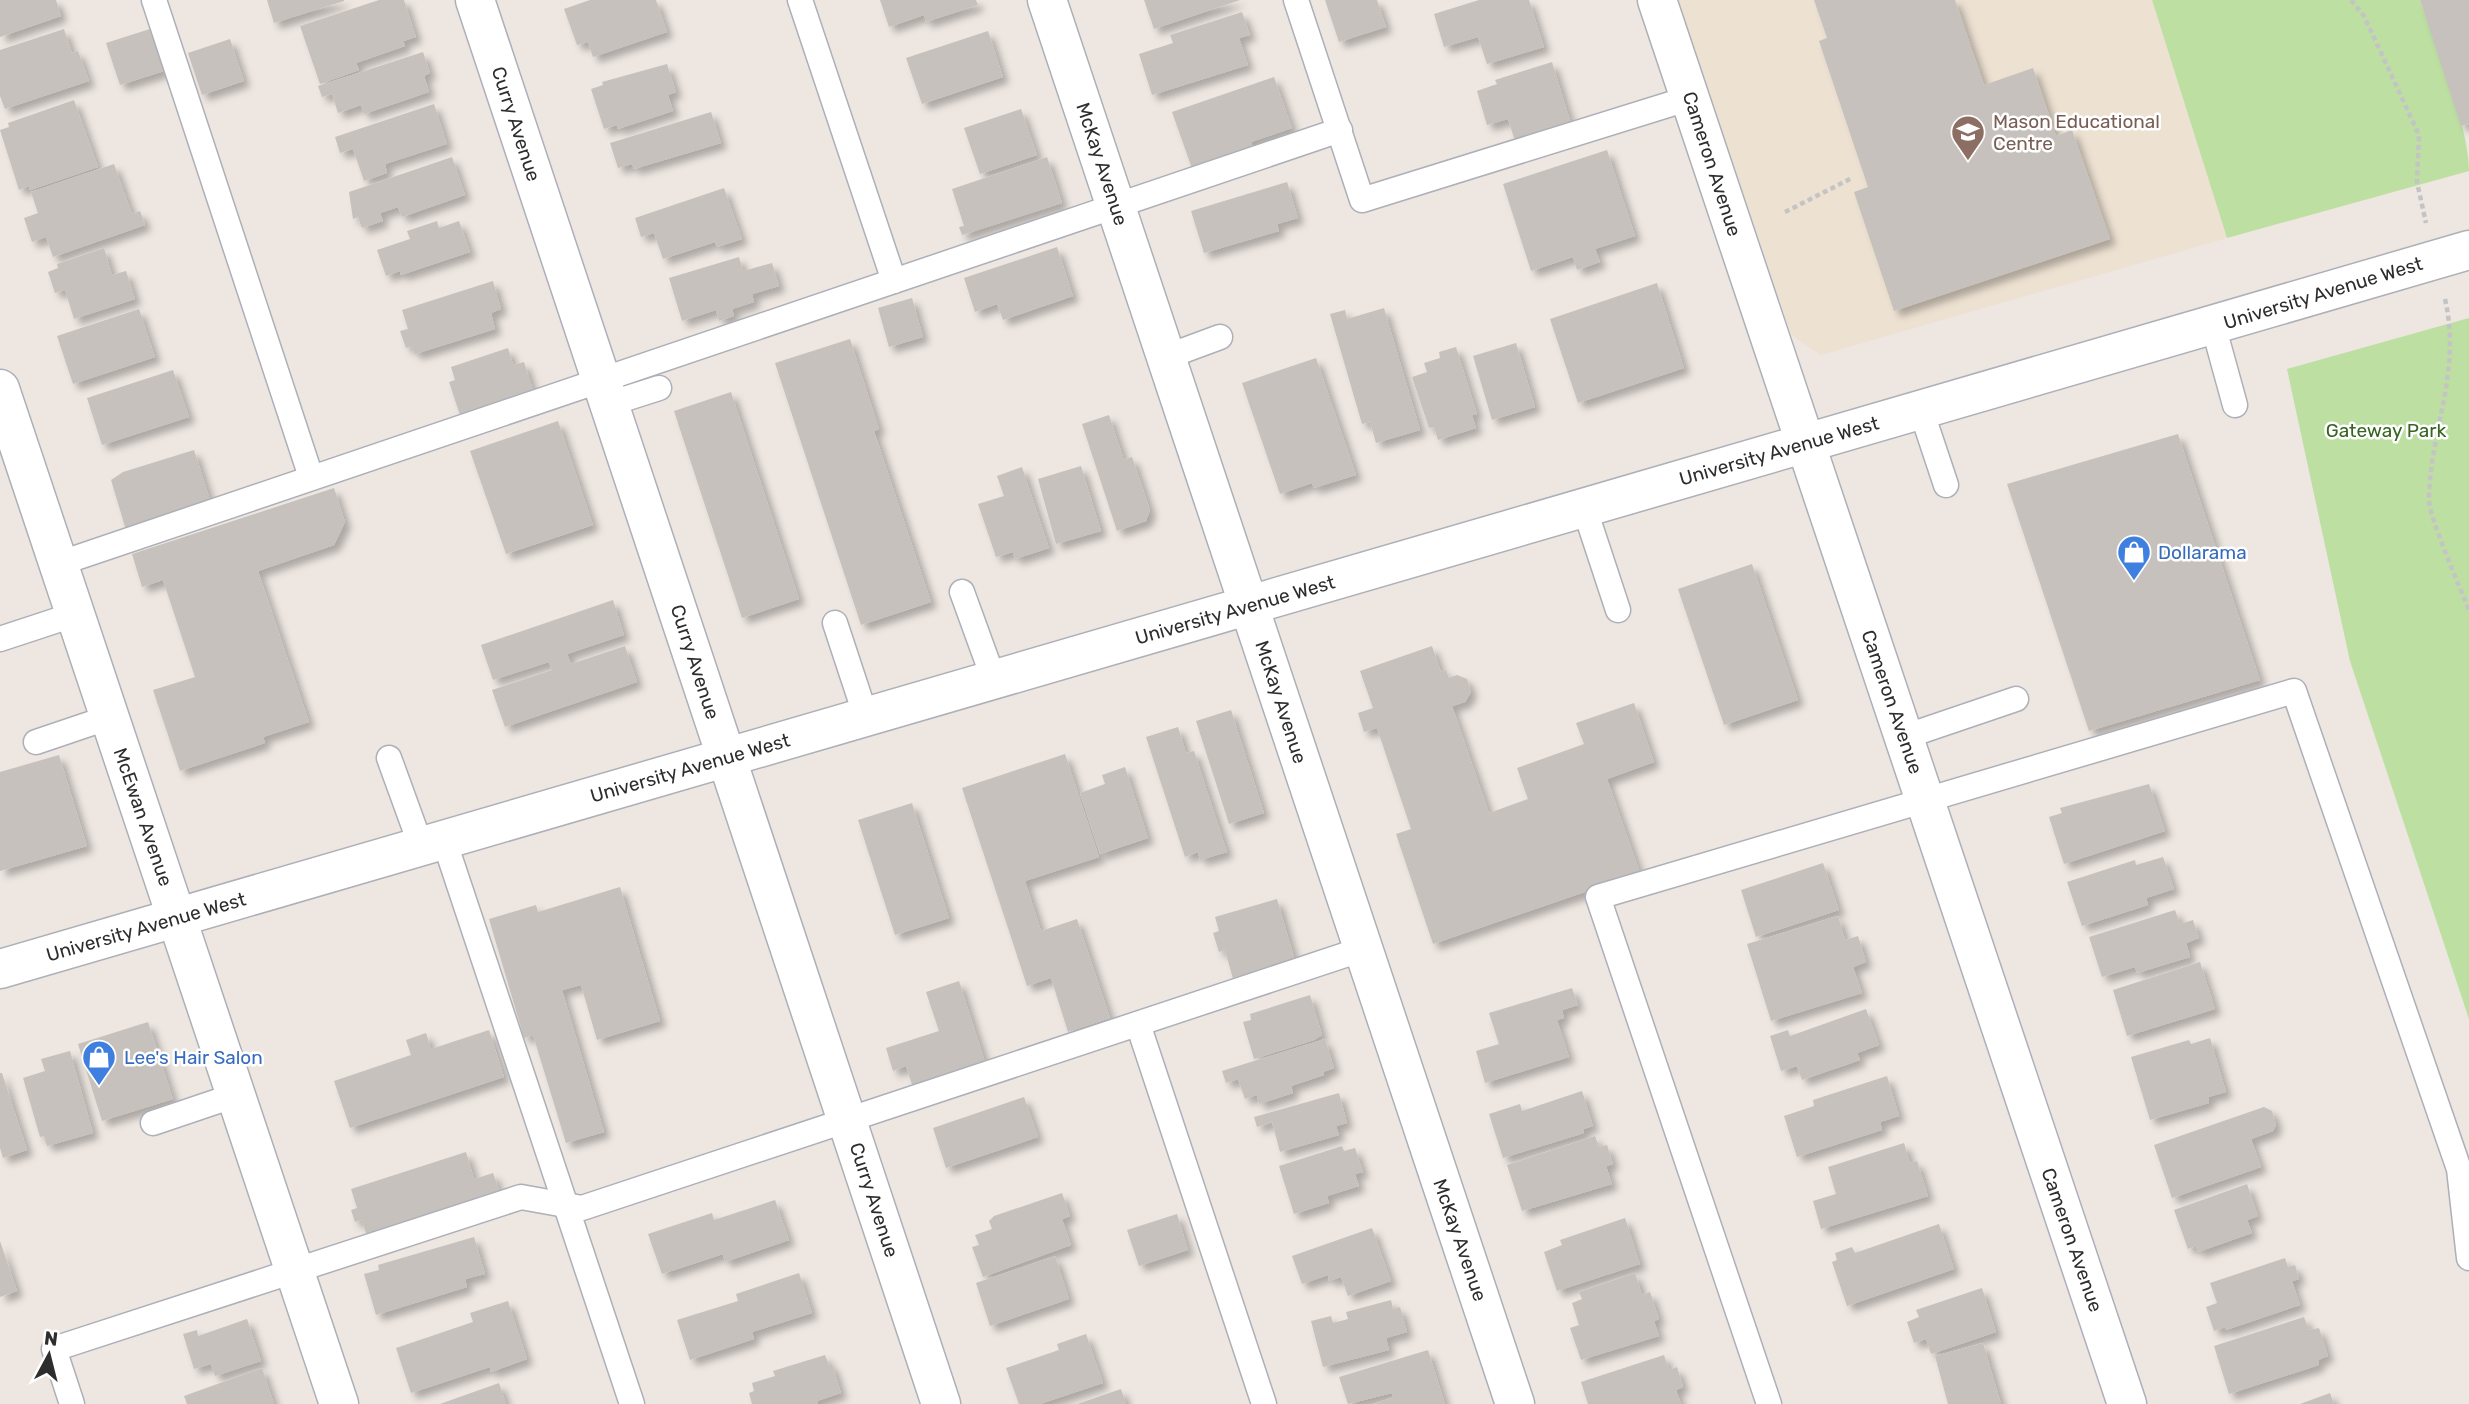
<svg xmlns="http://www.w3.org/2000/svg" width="2469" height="1404" font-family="Rubik,sans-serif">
<defs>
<filter id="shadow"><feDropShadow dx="6" dy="6" stdDeviation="3.5" flood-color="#0004"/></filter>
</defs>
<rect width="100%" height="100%" fill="#ede6e1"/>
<polygon fill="#ede1d2" points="1678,0 2152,0 2227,238 1821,355 1791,335"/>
<g fill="#bddfa2">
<path d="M2152,0H2420C2435,46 2469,125 2469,171L2227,238Z"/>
<polygon points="2469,318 2469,1019 2350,661 2287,369"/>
</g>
<g fill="#c6c1bc" filter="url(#shadow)">
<polygon points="0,0 56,0 61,16 0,37"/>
<polygon points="267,0 344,0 344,1 274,23"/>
<polygon points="379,0 404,0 416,37 403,41 405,46 356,63 359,70 320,84 300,26"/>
<polygon points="590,0 656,0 667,32 593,57 588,42 577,45 564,9"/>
<polygon points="880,0 976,0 978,5 926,22 924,15 889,27"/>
<polygon points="1144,0 1240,0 1154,29"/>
<polygon points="1325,0 1377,0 1386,27 1339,42"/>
<polygon points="1479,0 1529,0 1544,47 1487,64 1478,37 1444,47 1434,14"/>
<polygon points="1814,0 1955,0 1984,85 2033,68 2056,136 2072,130 2110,239 1894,311 1854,192 1868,187 1819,41 1827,38"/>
<polygon points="2420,0 2469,0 2469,124 2461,126"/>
<polygon points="1242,12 1250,35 1239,38 1248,65 1152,95 1139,54 1173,43 1170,35"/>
<polygon points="64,29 72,53 78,51 89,81 5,109 0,96 0,50"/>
<polygon points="150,29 164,71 120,85 106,43"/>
<polygon points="988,31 1003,77 922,104 906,58"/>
<polygon points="230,39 244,81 202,95 188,53"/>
<polygon points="423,52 430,73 424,76 429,92 364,114 361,105 338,113 332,94 322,97 318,86"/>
<polygon points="1552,62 1571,124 1515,141 1508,119 1487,125 1477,91 1497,84 1495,80"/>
<polygon points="667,64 676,92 668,95 673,111 618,129 617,125 604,129 591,89 603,85 602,82"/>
<polygon points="1274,77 1292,128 1251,142 1255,153 1194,174 1172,112"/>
<polygon points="74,100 98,167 30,190 29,186 19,190 0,130 9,127 8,123"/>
<polygon points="434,104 447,144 385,164 387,173 364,181 353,149 340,153 335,137"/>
<polygon points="1021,109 1037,155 980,174 964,128"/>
<polygon points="711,112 721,143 634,169 632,164 618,168 610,143"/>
<polygon points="1607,150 1635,236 1595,249 1600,262 1577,270 1573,257 1531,271 1503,184"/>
<polygon points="452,157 465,195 402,217 398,207 380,213 383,221 362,228 358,217 353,219 349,192"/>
<polygon points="1047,157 1062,203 962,235 959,227 964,226 952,189"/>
<polygon points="114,164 132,214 140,211 145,225 53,257 46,237 32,242 24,218 38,213 31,192"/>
<polygon points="1287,182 1298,218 1277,224 1279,231 1204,253 1191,211"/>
<polygon points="724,188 742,239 717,247 715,242 663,259 654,233 641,237 635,218"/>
<polygon points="437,221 439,228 459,221 470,252 401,275 400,271 386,276 377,250 410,239 407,231"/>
<polygon points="1057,247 1073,296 1003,320 997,304 975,312 964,278"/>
<polygon points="104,248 112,275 126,271 135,299 74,319 65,290 55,293 48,272 58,268 57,264"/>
<polygon points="739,257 743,271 772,263 779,286 752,294 754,302 732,309 734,316 719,321 716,310 682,321 669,278"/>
<polygon points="493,281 501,309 491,313 495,329 415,354 412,346 406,348 400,331 408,329 402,310"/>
<polygon points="1657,283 1684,368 1578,403 1550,319"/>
<polygon points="912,298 923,337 889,347 878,308"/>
<polygon points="1384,308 1420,430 1376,443 1370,422 1362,424 1330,314 1345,310 1347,319"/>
<polygon points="139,309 155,357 73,384 57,336"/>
<polygon points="850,339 879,429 874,431 931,602 861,625 775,363"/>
<polygon points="1516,343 1535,407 1492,420 1473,356"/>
<polygon points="1456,347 1477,414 1472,415 1476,428 1438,440 1434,427 1429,428 1412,377 1427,372 1424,363 1440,358 1439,352"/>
<polygon points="508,348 513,365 524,362 534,394 461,418 449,382 455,380 451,367"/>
<polygon points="1316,358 1356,475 1314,488 1312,483 1280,494 1242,383"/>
<polygon points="173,370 189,417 102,445 87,398"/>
<polygon points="731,392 799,599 742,618 674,411"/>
<polygon points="1109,415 1124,460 1132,457 1150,510 1146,521 1117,531 1082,424"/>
<polygon points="558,421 593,525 506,554 470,451"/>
<polygon points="2178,434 2260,680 2089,731 2007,484"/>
<polygon points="194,450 211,503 126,530 111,480 123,472"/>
<polygon points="1081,466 1101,531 1056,544 1038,479"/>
<polygon points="1022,467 1049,548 1015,559 1013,552 996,557 978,504 1004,496 997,476"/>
<polygon points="334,488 345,522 334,545 258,571 309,722 263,737 265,743 180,771 153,690 195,677 163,580 142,587 132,554"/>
<polygon points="1752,564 1798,700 1724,725 1678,589"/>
<polygon points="613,600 624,635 567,654 571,664 625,646 637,682 505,727 492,690 552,670 549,662 493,680 481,645"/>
<polygon points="1432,646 1441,672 1446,670 1449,678 1457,675 1467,679 1471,692 1465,702 1452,706 1489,813 1528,799 1517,768 1584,744 1576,723 1634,703 1654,762 1607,779 1640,873 1433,944 1396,834 1411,829 1377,728 1364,732 1358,713 1373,708 1360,671"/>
<polygon points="1231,710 1264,813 1229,824 1196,721"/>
<polygon points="1178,727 1186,753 1194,751 1227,852 1200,860 1198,852 1185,857 1146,737"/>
<polygon points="1065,754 1099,857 1025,881 1041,931 1077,919 1110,1018 1068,1032 1051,978 1027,986 962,788"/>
<polygon points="59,755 87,846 0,871 0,772"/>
<polygon points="1125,767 1148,838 1100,854 1080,793 1105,784 1102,775"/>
<polygon points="2149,784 2165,831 2064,864 2049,817 2062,813 2060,808"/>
<polygon points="912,803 949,918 895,935 858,820"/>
<polygon points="2163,857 2174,889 2146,898 2148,905 2082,926 2067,882 2135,860 2136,865"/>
<polygon points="1823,863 1839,910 1756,937 1741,890"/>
<polygon points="620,887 660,1021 597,1040 581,985 562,990 604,1132 566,1143 533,1035 524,1038 489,919 536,905 538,912"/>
<polygon points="1277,899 1295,961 1233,979 1225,950 1219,952 1213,933 1219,931 1215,917"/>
<polygon points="2175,910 2180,924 2193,920 2199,938 2186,943 2190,957 2137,973 2135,967 2102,977 2089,937"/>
<polygon points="1838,916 1845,940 1858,936 1866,962 1853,967 1862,993 1771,1021 1747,944"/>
<polygon points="2200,962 2215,1009 2127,1036 2113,990"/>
<polygon points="959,981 986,1065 913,1088 906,1066 893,1071 886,1048 939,1031 926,992"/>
<polygon points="1572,988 1578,1005 1562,1010 1564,1018 1557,1020 1569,1057 1485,1083 1476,1051 1499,1044 1489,1013"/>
<polygon points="1310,995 1322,1035 1314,1040 1254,1059 1243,1022 1251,1020 1250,1014"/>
<polygon points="1866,1009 1879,1045 1857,1053 1860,1060 1802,1080 1797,1066 1781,1071 1770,1036 1788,1030 1790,1036"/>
<polygon points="148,1022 173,1099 102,1121 78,1044"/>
<polygon points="489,1030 504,1077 350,1128 334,1081 411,1055 406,1040 426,1033 431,1049"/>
<polygon points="2210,1038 2226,1092 2208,1097 2209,1103 2150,1120 2131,1057 2189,1040 2191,1044"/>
<polygon points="1325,1039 1334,1068 1323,1072 1324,1075 1291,1086 1293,1093 1259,1104 1257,1095 1245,1099 1238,1079 1226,1083 1222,1071"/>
<polygon points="70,1051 93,1133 47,1146 44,1136 40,1137 23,1078 45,1071 41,1059"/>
<polygon points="0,1073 2,1073 27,1150 3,1158 0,1148"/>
<polygon points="1887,1076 1899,1116 1880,1122 1882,1130 1797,1157 1784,1116 1814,1106 1813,1100"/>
<polygon points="1582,1091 1593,1126 1583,1129 1584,1133 1503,1158 1489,1114 1520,1104 1522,1111"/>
<polygon points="1339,1093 1347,1123 1336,1126 1339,1135 1280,1152 1272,1122 1257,1127 1254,1117"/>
<polygon points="1024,1097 1038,1137 946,1168 933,1128"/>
<polygon points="2264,1107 2272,1111 2276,1125 2273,1131 2251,1139 2261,1167 2172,1198 2154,1145"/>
<polygon points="1595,1136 1599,1147 1607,1145 1613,1164 1606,1166 1612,1184 1522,1211 1507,1165"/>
<polygon points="1904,1143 1910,1163 1917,1161 1928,1196 1821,1229 1813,1201 1836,1194 1828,1167"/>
<polygon points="1342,1146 1344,1151 1355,1148 1363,1172 1355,1174 1359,1186 1327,1196 1329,1203 1294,1214 1279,1166"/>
<polygon points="466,1152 474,1179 493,1173 499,1190 481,1196 482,1199 367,1237 362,1220 355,1222 351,1210 357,1208 351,1189"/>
<polygon points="2247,1184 2258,1216 2247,1220 2252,1233 2198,1252 2196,1246 2188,1249 2174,1210"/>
<polygon points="1062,1193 1070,1216 1062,1219 1071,1245 983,1277 972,1247 979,1245 975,1235 992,1229 989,1221 994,1216"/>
<polygon points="775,1200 789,1240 725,1262 723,1254 662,1274 648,1234 712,1213 714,1220"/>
<polygon points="1177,1214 1188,1250 1139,1266 1127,1230"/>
<polygon points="1625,1218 1640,1264 1557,1291 1544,1252 1562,1245 1560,1240"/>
<polygon points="1939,1224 1954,1269 1847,1306 1832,1262 1837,1260 1835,1253 1852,1247 1855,1253"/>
<polygon points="1372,1228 1391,1281 1348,1296 1341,1277 1329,1281 1328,1275 1302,1284 1292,1256"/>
<polygon points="474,1237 485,1274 465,1279 467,1287 376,1315 364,1274 379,1270 378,1265"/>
<polygon points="0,1241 17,1291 0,1297"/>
<polygon points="1055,1256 1069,1299 990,1326 976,1283"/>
<polygon points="2285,1258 2288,1267 2295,1265 2299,1279 2292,1281 2300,1305 2226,1330 2225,1327 2214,1331 2206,1307 2217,1303 2210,1283"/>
<polygon points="799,1273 812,1313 752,1332 754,1339 690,1360 677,1320 738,1301 736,1294"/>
<polygon points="1635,1273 1642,1295 1650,1292 1659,1319 1654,1321 1659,1336 1581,1360 1570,1328 1579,1325 1572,1303 1582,1299 1579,1292"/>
<polygon points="1982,1288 1996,1332 1931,1354 1926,1339 1914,1343 1907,1322 1919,1317 1916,1310"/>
<polygon points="1391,1300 1393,1309 1400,1307 1407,1332 1386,1338 1389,1350 1323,1367 1311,1321 1331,1316 1333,1323 1348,1319 1346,1312"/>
<polygon points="508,1301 527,1359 491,1372 490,1367 411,1393 396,1348 473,1322 470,1313"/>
<polygon points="2304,1317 2309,1330 2319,1328 2328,1356 2318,1360 2319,1365 2229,1394 2214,1346"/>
<polygon points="247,1319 261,1361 215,1376 211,1364 194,1369 183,1334 197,1330 198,1336"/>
<polygon points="1086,1334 1103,1383 1040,1404 1019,1404 1006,1368 1059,1350 1057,1344"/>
<polygon points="1983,1343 2001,1404 1948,1404 1935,1356"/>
<polygon points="1428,1350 1445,1404 1374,1404 1393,1397 1392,1393 1348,1404 1339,1377"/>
<polygon points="825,1355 829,1365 832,1364 841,1393 817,1401 818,1404 752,1404 749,1393 754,1391 752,1383 775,1376 773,1371"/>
<polygon points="1664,1355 1669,1370 1677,1367 1683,1387 1676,1390 1681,1404 1588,1404 1581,1382"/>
<polygon points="262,1368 274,1404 187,1404 184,1396"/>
<polygon points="499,1383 506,1404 440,1404"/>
<polygon points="1121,1389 1126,1404 1077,1404"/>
<polygon points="2330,1393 2334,1404 2300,1404"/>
</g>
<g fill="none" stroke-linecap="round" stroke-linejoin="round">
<g stroke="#adb0b8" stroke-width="27">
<g id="service">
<polyline points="154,0 311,477"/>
<polyline points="800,0 894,281"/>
<polyline points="1296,0 1362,200 1690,98"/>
<polyline points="2213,325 2235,405"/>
<polyline points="1166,357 1220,337"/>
<polyline points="609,404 659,388"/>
<polyline points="1921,410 1946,485"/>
<polyline points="1584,507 1618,610"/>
<polyline points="58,564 1340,130"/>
<polyline points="962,592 994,680"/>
<polyline points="835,623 866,717"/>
<polyline points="0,639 76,614"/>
<polyline points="1904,737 2016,699"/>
<polyline points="36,742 110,717"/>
<polyline points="389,758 421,846"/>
<polyline points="444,840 632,1404"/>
<polyline points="1138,1024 1264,1404"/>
<polyline points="153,1123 236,1095"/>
<polyline points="72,1404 54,1349 521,1197 582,1208 1363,949"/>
<polyline points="1769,1404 1598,897 2294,691 2459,1169 2469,1258"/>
</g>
</g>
<g stroke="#adb0b8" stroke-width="41">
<g id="minor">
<polyline points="475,0 941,1404"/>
<polyline points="1047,0 1515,1404"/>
<polyline points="1657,0 2127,1404"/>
<polyline points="0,389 339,1404"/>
</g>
</g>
<g stroke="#adb0b8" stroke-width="41">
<polyline id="secondary" points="0,969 2469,250"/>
</g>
<g stroke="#c4c4c4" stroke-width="4.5" stroke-dasharray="5 3.5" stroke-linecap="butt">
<polyline points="2351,0 2364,16 2419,135 2417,182 2426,223"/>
<polyline points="1785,212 1852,178"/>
<path d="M2445,299C2462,373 2430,428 2429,500C2429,517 2461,590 2469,610"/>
</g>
<use href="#service" stroke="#fff" stroke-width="24"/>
<use href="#minor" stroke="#fff" stroke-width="38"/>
<use href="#secondary" stroke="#fff" stroke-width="38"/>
</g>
<defs>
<g id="school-pin" transform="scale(1.75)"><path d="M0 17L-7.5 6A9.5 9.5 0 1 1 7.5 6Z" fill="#8d6e63" stroke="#fff"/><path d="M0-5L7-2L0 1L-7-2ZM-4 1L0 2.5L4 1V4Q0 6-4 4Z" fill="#fff"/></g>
<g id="shop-pin" transform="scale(1.75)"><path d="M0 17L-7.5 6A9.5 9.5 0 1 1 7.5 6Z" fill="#3f7fe0" stroke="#fff"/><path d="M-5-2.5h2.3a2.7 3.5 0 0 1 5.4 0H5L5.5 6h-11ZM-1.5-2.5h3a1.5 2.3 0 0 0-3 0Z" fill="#fff"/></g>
</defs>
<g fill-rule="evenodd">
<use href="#school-pin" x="1968" y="132"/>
<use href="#shop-pin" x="2134" y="552"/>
<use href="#shop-pin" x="99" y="1057"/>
</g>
<g text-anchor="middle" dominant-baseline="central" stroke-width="5" stroke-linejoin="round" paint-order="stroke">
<g font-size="19" fill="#785e54" stroke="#fff" text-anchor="start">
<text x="1993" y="121">Mason Educational<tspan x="1993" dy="22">Centre</tspan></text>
</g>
<g font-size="19" fill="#2d2d2d" stroke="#fff">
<text transform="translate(516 124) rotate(72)">Curry Avenue</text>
<text transform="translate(1102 164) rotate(72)">McKay Avenue</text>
<text transform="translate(1712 164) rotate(72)">Cameron Avenue</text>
<text transform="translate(2323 293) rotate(-17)">University Avenue West</text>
<text transform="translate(1779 451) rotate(-16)">University Avenue West</text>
<text transform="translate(1235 610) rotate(-16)">University Avenue West</text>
<text transform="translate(695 662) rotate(72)">Curry Avenue</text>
<text transform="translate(1281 702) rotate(72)">McKay Avenue</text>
<text transform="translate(1892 702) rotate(71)">Cameron Avenue</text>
<text transform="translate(690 768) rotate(-16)">University Avenue West</text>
<text transform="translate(143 817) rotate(71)">McEwan Avenue</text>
<text transform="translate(146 927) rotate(-16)">University Avenue West</text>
<text transform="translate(874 1200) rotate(72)">Curry Avenue</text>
<text transform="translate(1460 1240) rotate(71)">McKay Avenue</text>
<text transform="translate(2072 1240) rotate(71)">Cameron Avenue</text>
</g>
<g font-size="19" fill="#376521" stroke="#fff">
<text x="2386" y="430">Gateway Park</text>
</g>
<g font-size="19" fill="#366cbe" stroke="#fff" text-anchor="start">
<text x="2158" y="552">Dollarama</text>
<text x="124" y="1057">Lee's Hair Salon</text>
</g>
</g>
<g transform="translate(49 1355) rotate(7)" stroke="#ffffff" stroke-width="5" paint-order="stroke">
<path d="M0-5L12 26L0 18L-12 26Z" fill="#2d2d2d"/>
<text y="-10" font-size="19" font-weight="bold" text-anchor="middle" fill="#2d2d2d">N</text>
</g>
</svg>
